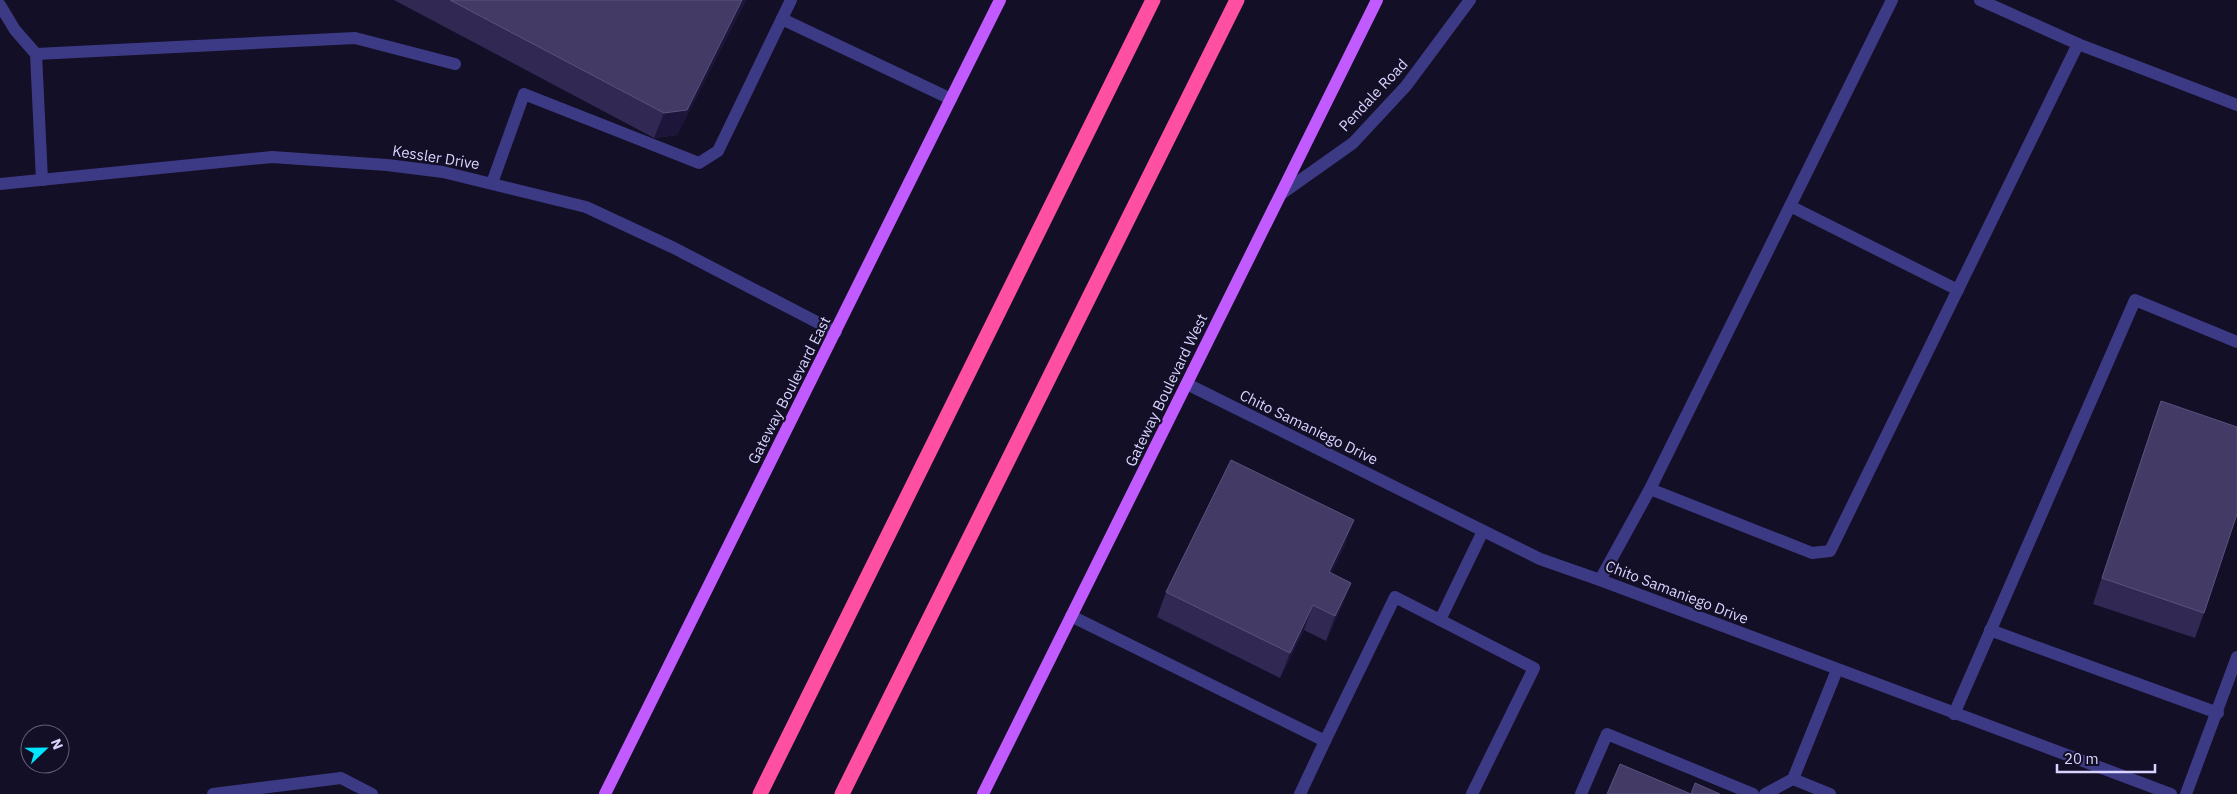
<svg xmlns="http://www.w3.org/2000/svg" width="2237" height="794" font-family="'IBM Plex Sans',sans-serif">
<rect width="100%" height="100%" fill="#130f26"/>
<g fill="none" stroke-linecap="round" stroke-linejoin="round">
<g stroke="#3d3a85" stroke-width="12">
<polyline points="1980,0 2078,44 2237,105"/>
<polyline points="0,5 15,30 36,54 42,180"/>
<polyline points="782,19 951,99"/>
<polyline points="36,54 355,38 455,64"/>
<polyline points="492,183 524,94 699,163 718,151 791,0"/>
<polyline points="0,184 272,157 387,165 443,172 586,207 674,248 836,332"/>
<polyline points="1281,194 1353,143 1406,86 1470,0"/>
<polyline points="1790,206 1958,290"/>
<polyline points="1187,384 1540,559 1600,580 2171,794"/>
<polyline points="1650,489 1812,553 1830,551 2078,44"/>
<polyline points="1600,580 1650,489 1892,0"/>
<polyline points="1071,616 1325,741 1395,597 1440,620 1483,531"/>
<polyline points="1440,620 1534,668 1472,794"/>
<polyline points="1990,630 2218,713"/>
<polyline points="1954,714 2135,300 2237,342"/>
<polyline points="1793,779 1830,794"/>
<polyline points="213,794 341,778 372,794"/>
<polyline points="1300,794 1325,741"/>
<polyline points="1581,794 1607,734 1753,794"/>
<polyline points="1765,794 1793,779 1837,670"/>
<polyline points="2186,794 2237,657"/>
</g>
<g stroke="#c25bff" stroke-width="12">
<polyline points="605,794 1000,0"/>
<polyline points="983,794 1377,0"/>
</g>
<g stroke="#ff4fa3" stroke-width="15">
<polyline points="760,794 1153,0"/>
<polyline points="842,794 1237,0"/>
</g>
</g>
<g fill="#312854">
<polygon points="394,0 746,0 677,135 654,138"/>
<polygon points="2161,401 2204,613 2195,638 2093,604 2152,426"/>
<polygon points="1345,545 1331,573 1351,583 1341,608 1326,641 1304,630 1280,678 1157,617 1166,592"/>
</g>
<g fill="#1d163a">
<polygon points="742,0 746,0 677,135 654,138 664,113"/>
<polygon points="1354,520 1345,545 1320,597 1329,572"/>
<polygon points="1351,583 1341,608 1326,641 1335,616"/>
<polygon points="1313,605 1304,630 1280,678 1290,653"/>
</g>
<g fill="#433a66" stroke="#5a527e">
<polygon points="450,0 742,0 687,110 664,113"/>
<polygon points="2161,401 2237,427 2237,514 2204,613 2102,578"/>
<polygon points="1231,460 1354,520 1329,572 1351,583 1335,616 1313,605 1290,653 1166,592"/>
<polygon points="1620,764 1691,794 1607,794"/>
<polygon points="1695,783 1720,794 1691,794"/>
</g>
<g text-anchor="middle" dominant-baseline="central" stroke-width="4.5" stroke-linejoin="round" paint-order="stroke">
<g font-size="15" fill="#d9d4ff" stroke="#130f26">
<text transform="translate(1373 95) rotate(-47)">Pendale Road</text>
<text transform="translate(436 157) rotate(9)">Kessler Drive</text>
<text transform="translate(789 390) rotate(-63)">Gateway Boulevard East</text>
<text transform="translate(1166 390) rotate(-64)">Gateway Boulevard West</text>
<text transform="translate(1309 427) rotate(26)">Chito Samaniego Drive</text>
<text transform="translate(1677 592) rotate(21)">Chito Samaniego Drive</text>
</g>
</g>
<g transform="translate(45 749) rotate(68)"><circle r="24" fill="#130f26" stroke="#625e7d"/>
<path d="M0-4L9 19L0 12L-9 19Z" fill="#00e5ff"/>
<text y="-8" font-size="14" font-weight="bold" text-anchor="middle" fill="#d9d4ff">N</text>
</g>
<path d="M2057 764v8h98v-8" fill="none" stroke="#d9d4ff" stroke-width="2.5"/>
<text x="2064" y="764" font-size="15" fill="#d9d4ff" stroke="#130f26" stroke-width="4" paint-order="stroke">20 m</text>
</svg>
